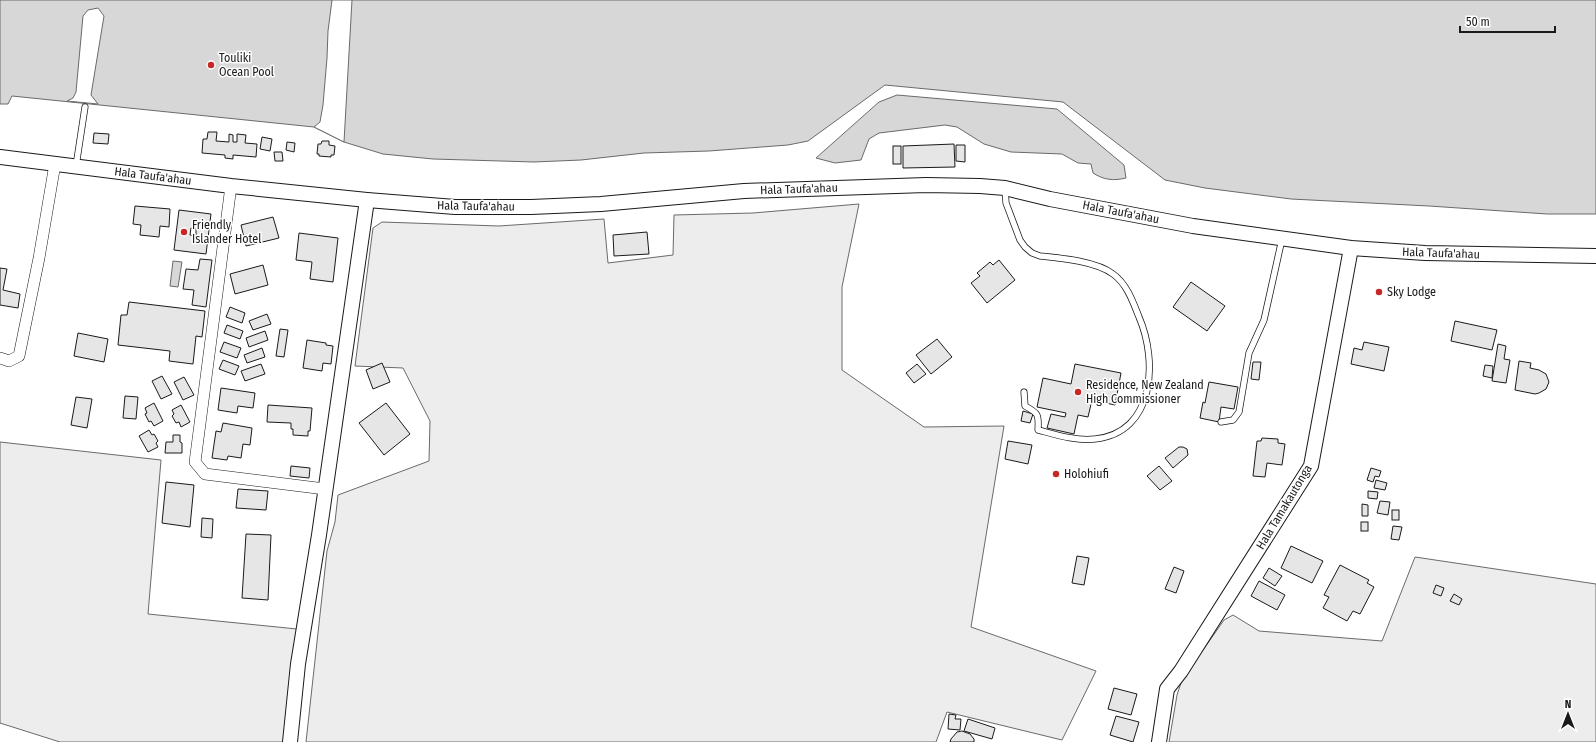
<svg xmlns="http://www.w3.org/2000/svg" width="1596" height="742" font-family="'Fira Sans Condensed',sans-serif">
<rect width="100%" height="100%" fill="#fff"/>
<g fill="#ededed" stroke="#6a6a6a">
<polygon points="859,204 842,287 842,370 924,427 1004,426 971,627 1096,671 1062,740 947,712 936,742 306,742 327,551 335,522 338,495 429,461 430,421 403,368 355,366 373,228 382,222 499,226 604,219 608,263 673,255 674,215 753,213"/>
<polygon points="0,442 161,460 148,614 297,629 284,742 60,742 0,723"/>
<polygon points="1415,557 1596,584 1596,742 1169,742 1177,695 1182,680 1224,620 1233,615 1259,631 1382,641"/>
</g>
<g fill="#d7d7d7" stroke="#6a6a6a">
<polygon points="0,0 1596,0 1596,214 1547,214 1429,206 1291,199 1205,188 1165,180 1063,102 885,85 808,141 788,145 709,151 644,153 581,160 534,162 433,159 383,154 344,142 314,127 12,96 8,104 0,104"/>
<path d="M897,95L1057,109L1124,165L1126,178C1113,181 1104,180 1093,173L1091,164L1078,163L1062,154L1011,152L984,144L957,127L945,125L879,133L869,139L861,160L835,163L816,158L879,102Z"/>
<polygon points="173,261 182,262 178,287 170,286"/>
</g>
<g fill="#fff" stroke="#6a6a6a">
<polygon points="332,0 352,0 344,142 314,127 320,122 323,105 327,58 328,31"/>
<polygon points="98,8 104,16 91,95 98,104 67,101 73,98 76,92 83,16 88,10"/>
</g>
<g fill="#e6e6e6" stroke="#1a1a1a" fill-rule="evenodd">
<polygon points="208,132 217,132 216,141 229,142 229,134 233,135 233,142 237,142 237,134 246,135 245,143 257,144 256,157 233,155 233,159 225,158 225,155 202,153 203,139 207,139"/>
<polygon points="94,133 109,134 108,144 93,143"/>
<polygon points="262,137 272,139 270,151 260,149"/>
<polygon points="322,141 329,141 329,145 335,146 334,155 331,155 331,157 319,156 319,154 317,154 318,144 321,144"/>
<polygon points="287,142 295,143 294,152 286,150"/>
<polygon points="954,144 955,167 903,168 903,146"/>
<polygon points="956,145 965,145 965,162 956,161"/>
<rect x="893" y="146" width="8" height="18"/>
<polygon points="274,152 282,152 283,161 275,161"/>
<polygon points="135,206 170,209 169,227 160,226 159,237 140,235 141,225 133,224"/>
<path d="M179,210L211,214L206,254L174,250ZM191,228L196,229V236L190,235Z"/>
<polygon points="273,217 279,238 246,246 241,225"/>
<polygon points="647,232 649,254 614,256 613,235"/>
<polygon points="299,233 338,238 333,282 310,279 312,262 296,260"/>
<polygon points="200,259 212,260 206,307 192,305 194,290 183,289 186,269 198,270"/>
<polygon points="999,260 1015,280 987,303 971,283 980,276 977,273 990,262 993,265"/>
<polygon points="263,265 268,285 235,294 230,274"/>
<polygon points="0,268 7,269 3,290 20,294 18,308 0,305"/>
<polygon points="1191,282 1225,306 1207,331 1173,307"/>
<polygon points="129,302 205,311 202,337 196,336 193,364 169,361 170,351 118,345 121,315 127,315"/>
<polygon points="230,307 245,313 242,323 226,317"/>
<polygon points="267,314 271,324 253,330 249,321"/>
<polygon points="1455,321 1497,330 1492,350 1451,341"/>
<polygon points="227,325 243,331 240,339 224,333"/>
<polygon points="280,329 288,330 284,357 276,356"/>
<polygon points="265,331 268,340 249,347 246,338"/>
<polygon points="78,333 108,339 104,362 74,356"/>
<polygon points="937,339 952,357 931,374 916,355"/>
<polygon points="307,340 326,343 326,345 333,346 331,364 323,363 322,371 303,368"/>
<polygon points="224,342 241,348 237,358 220,352"/>
<polygon points="1364,342 1389,347 1384,371 1351,364 1354,348 1362,350"/>
<polygon points="1498,344 1506,346 1504,359 1510,360 1506,383 1492,381"/>
<polygon points="262,348 265,357 247,363 244,355"/>
<polygon points="223,360 239,366 235,375 219,369"/>
<polygon points="1519,361 1531,363 1530,368 1539,370 1546,374 1549,382 1546,389 1539,393 1535,394 1515,390"/>
<polygon points="1253,362 1261,362 1259,380 1251,379"/>
<polygon points="382,363 390,382 373,389 366,370"/>
<polygon points="261,364 265,374 245,381 241,371"/>
<polygon points="917,364 926,374 914,383 906,373"/>
<polygon points="1075,364 1121,373 1115,405 1092,400 1088,417 1078,415 1074,434 1047,428 1051,414 1065,417 1066,413 1037,407 1043,378 1071,384"/>
<polygon points="1485,365 1493,366 1492,378 1483,376"/>
<polygon points="162,376 172,394 161,399 152,381"/>
<polygon points="184,377 194,395 183,400 174,382"/>
<polygon points="1209,382 1238,387 1234,409 1221,407 1219,422 1200,418 1203,402 1205,403"/>
<polygon points="221,388 255,393 253,408 238,406 237,413 218,410"/>
<polygon points="125,396 138,397 136,419 123,418"/>
<polygon points="76,397 92,399 87,428 71,425"/>
<polygon points="154,403 163,421 154,426 151,421 149,422 145,414 147,413 145,408"/>
<polygon points="386,403 410,434 384,455 359,423"/>
<polygon points="181,405 190,422 181,427 179,422 176,423 172,416 174,414 172,410"/>
<polygon points="268,405 312,408 310,431 308,431 308,436 293,435 293,429 291,429 291,423 267,422"/>
<polygon points="1023,411 1033,414 1030,423 1021,421"/>
<polygon points="223,423 252,428 250,445 243,444 241,458 228,456 227,460 212,458 216,431 221,432"/>
<polygon points="149,430 152,435 154,434 158,441 156,443 158,447 148,452 139,436"/>
<polygon points="173,435 180,435 180,442 182,443 182,453 165,453 166,442 173,442"/>
<polygon points="1262,438 1278,439 1278,443 1285,444 1282,465 1267,463 1265,477 1253,476 1257,441 1261,441"/>
<polygon points="1008,441 1032,445 1028,464 1005,459"/>
<polygon points="1179,447 1183,447 1187,449 1188,455 1173,468 1165,458"/>
<polygon points="291,466 310,468 309,478 290,476"/>
<polygon points="1159,466 1172,481 1160,490 1147,476"/>
<polygon points="1371,468 1381,471 1379,477 1375,476 1373,482 1367,480"/>
<polygon points="1376,480 1387,483 1385,490 1374,488"/>
<polygon points="166,482 194,485 190,527 162,523"/>
<polygon points="238,489 268,491 266,510 236,508"/>
<polygon points="1368,491 1378,492 1377,499 1368,498"/>
<polygon points="1380,501 1390,502 1388,515 1377,513"/>
<polygon points="1362,504 1368,505 1368,516 1362,516"/>
<rect x="1392" y="510" width="7" height="10"/>
<polygon points="202,518 213,519 212,538 201,537"/>
<rect x="1361" y="522" width="7" height="9"/>
<polygon points="1393,526 1402,527 1399,540 1391,539"/>
<polygon points="246,534 271,535 268,600 242,598"/>
<polygon points="1291,546 1323,561 1312,583 1281,568"/>
<polygon points="1077,556 1089,558 1084,585 1072,583"/>
<polygon points="1340,565 1369,580 1367,583 1374,587 1360,614 1353,611 1347,621 1323,608 1329,597 1324,595"/>
<polygon points="1174,567 1184,571 1176,593 1165,589"/>
<polygon points="1269,568 1282,576 1275,586 1263,578"/>
<polygon points="1259,581 1285,595 1277,610 1251,596"/>
<polygon points="1436,585 1444,588 1441,596 1433,593"/>
<polygon points="1454,594 1462,599 1459,605 1450,601"/>
<polygon points="1114,688 1137,694 1131,715 1108,709"/>
<polygon points="949,714 956,715 955,719 961,719 960,730 948,729"/>
<polygon points="1116,716 1139,722 1133,742 1110,735"/>
<polygon points="968,719 995,728 992,739 964,731"/>
<polygon points="962,731 970,734 974,739 974,742 950,742 951,739 957,732"/>
</g>
<g fill="none" stroke-linecap="round" stroke-linejoin="round">
<g stroke="#1a1a1a" stroke-width="7">
<g id="service">
<polyline points="76,166 85,107"/>
<path d="M1005,189L1006,203L1020,240L1025,247L1032,253L1040,256C1060,258 1096,261 1113,274C1127,284 1133,302 1139,317C1158,361 1155,433 1095,439C1075,441 1057,435 1038,430C1039,414 1038,413 1025,406L1024,392"/>
<polyline points="1221,422 1233,420 1239,412 1249,353 1264,320 1282,239"/>
</g>
</g>
<g stroke="#1a1a1a" stroke-width="12">
<g id="minor">
<polyline points="231,186 195,462 205,474 325,489"/>
<polyline points="0,358 9,361 19,356 39,258 55,164"/>
</g>
</g>
<g stroke="#1a1a1a" stroke-width="16">
<g id="tertiary">
<polyline points="0,157 231,186 367,200 455,207 531,207 601,204 744,191 926,185 980,186 1005,188 1050,199 1193,226 1351,248 1425,253 1596,256"/>
<polyline points="290,742 298,664 319,535 367,200"/>
<polyline points="1159,742 1167,689 1181,671 1311,466 1351,248"/>
</g>
</g>
<use href="#service" stroke="#fff" stroke-width="5.5"/>
<use href="#minor" stroke="#fff" stroke-width="11"/>
<use href="#tertiary" stroke="#fff" stroke-width="14"/>
</g>
<g fill="#c62828" stroke="#fff" stroke-width="1.5">
<circle cx="211" cy="65" r="4"/>
<circle cx="184" cy="232" r="4"/>
<circle cx="1379" cy="292" r="4"/>
<circle cx="1078" cy="392" r="4"/>
<circle cx="1056" cy="474" r="4"/>
</g>
<g text-anchor="middle" dominant-baseline="central" stroke-width="3" stroke-linejoin="round" paint-order="stroke">
<g font-size="12" fill="#1a1a1a" stroke="#fff" text-anchor="start">
<text x="219" y="58">Touliki<tspan x="219" dy="14">Ocean Pool</tspan></text>
<text x="192" y="225">Friendly<tspan x="192" dy="14">Islander Hotel</tspan></text>
<text x="1387" y="292">Sky Lodge</text>
<text x="1086" y="385">Residence, New Zealand<tspan x="1086" dy="14">High Commissioner</tspan></text>
<text x="1064" y="474">Holohiufi</text>
</g>
<g font-size="12" fill="#1a1a1a" stroke="#fff">
<text transform="translate(153 176) rotate(7)">Hala Taufa'ahau</text>
<text transform="translate(799 189) rotate(-2)">Hala Taufa'ahau</text>
<text transform="translate(476 206) rotate(1)">Hala Taufa'ahau</text>
<text transform="translate(1121 212) rotate(11)">Hala Taufa'ahau</text>
<text transform="translate(1441 253) rotate(2)">Hala Taufa'ahau</text>
<text transform="translate(1284 507) rotate(-59)">Hala Tamakautonga</text>
</g>
</g>
<g transform="translate(1568 714)" stroke="#ffffff" stroke-width="3" paint-order="stroke">
<path d="M0-3L7 15L0 10L-7 15Z" fill="#1a1a1a"/>
<text y="-6" font-size="11" font-weight="bold" text-anchor="middle" fill="#1a1a1a">N</text>
</g>
<path d="M1460 26v6h95v-6" fill="none" stroke="#1a1a1a" stroke-width="2"/>
<text x="1466" y="26" font-size="12" fill="#1a1a1a" stroke="#ffffff" stroke-width="3" paint-order="stroke">50 m</text>
</svg>
